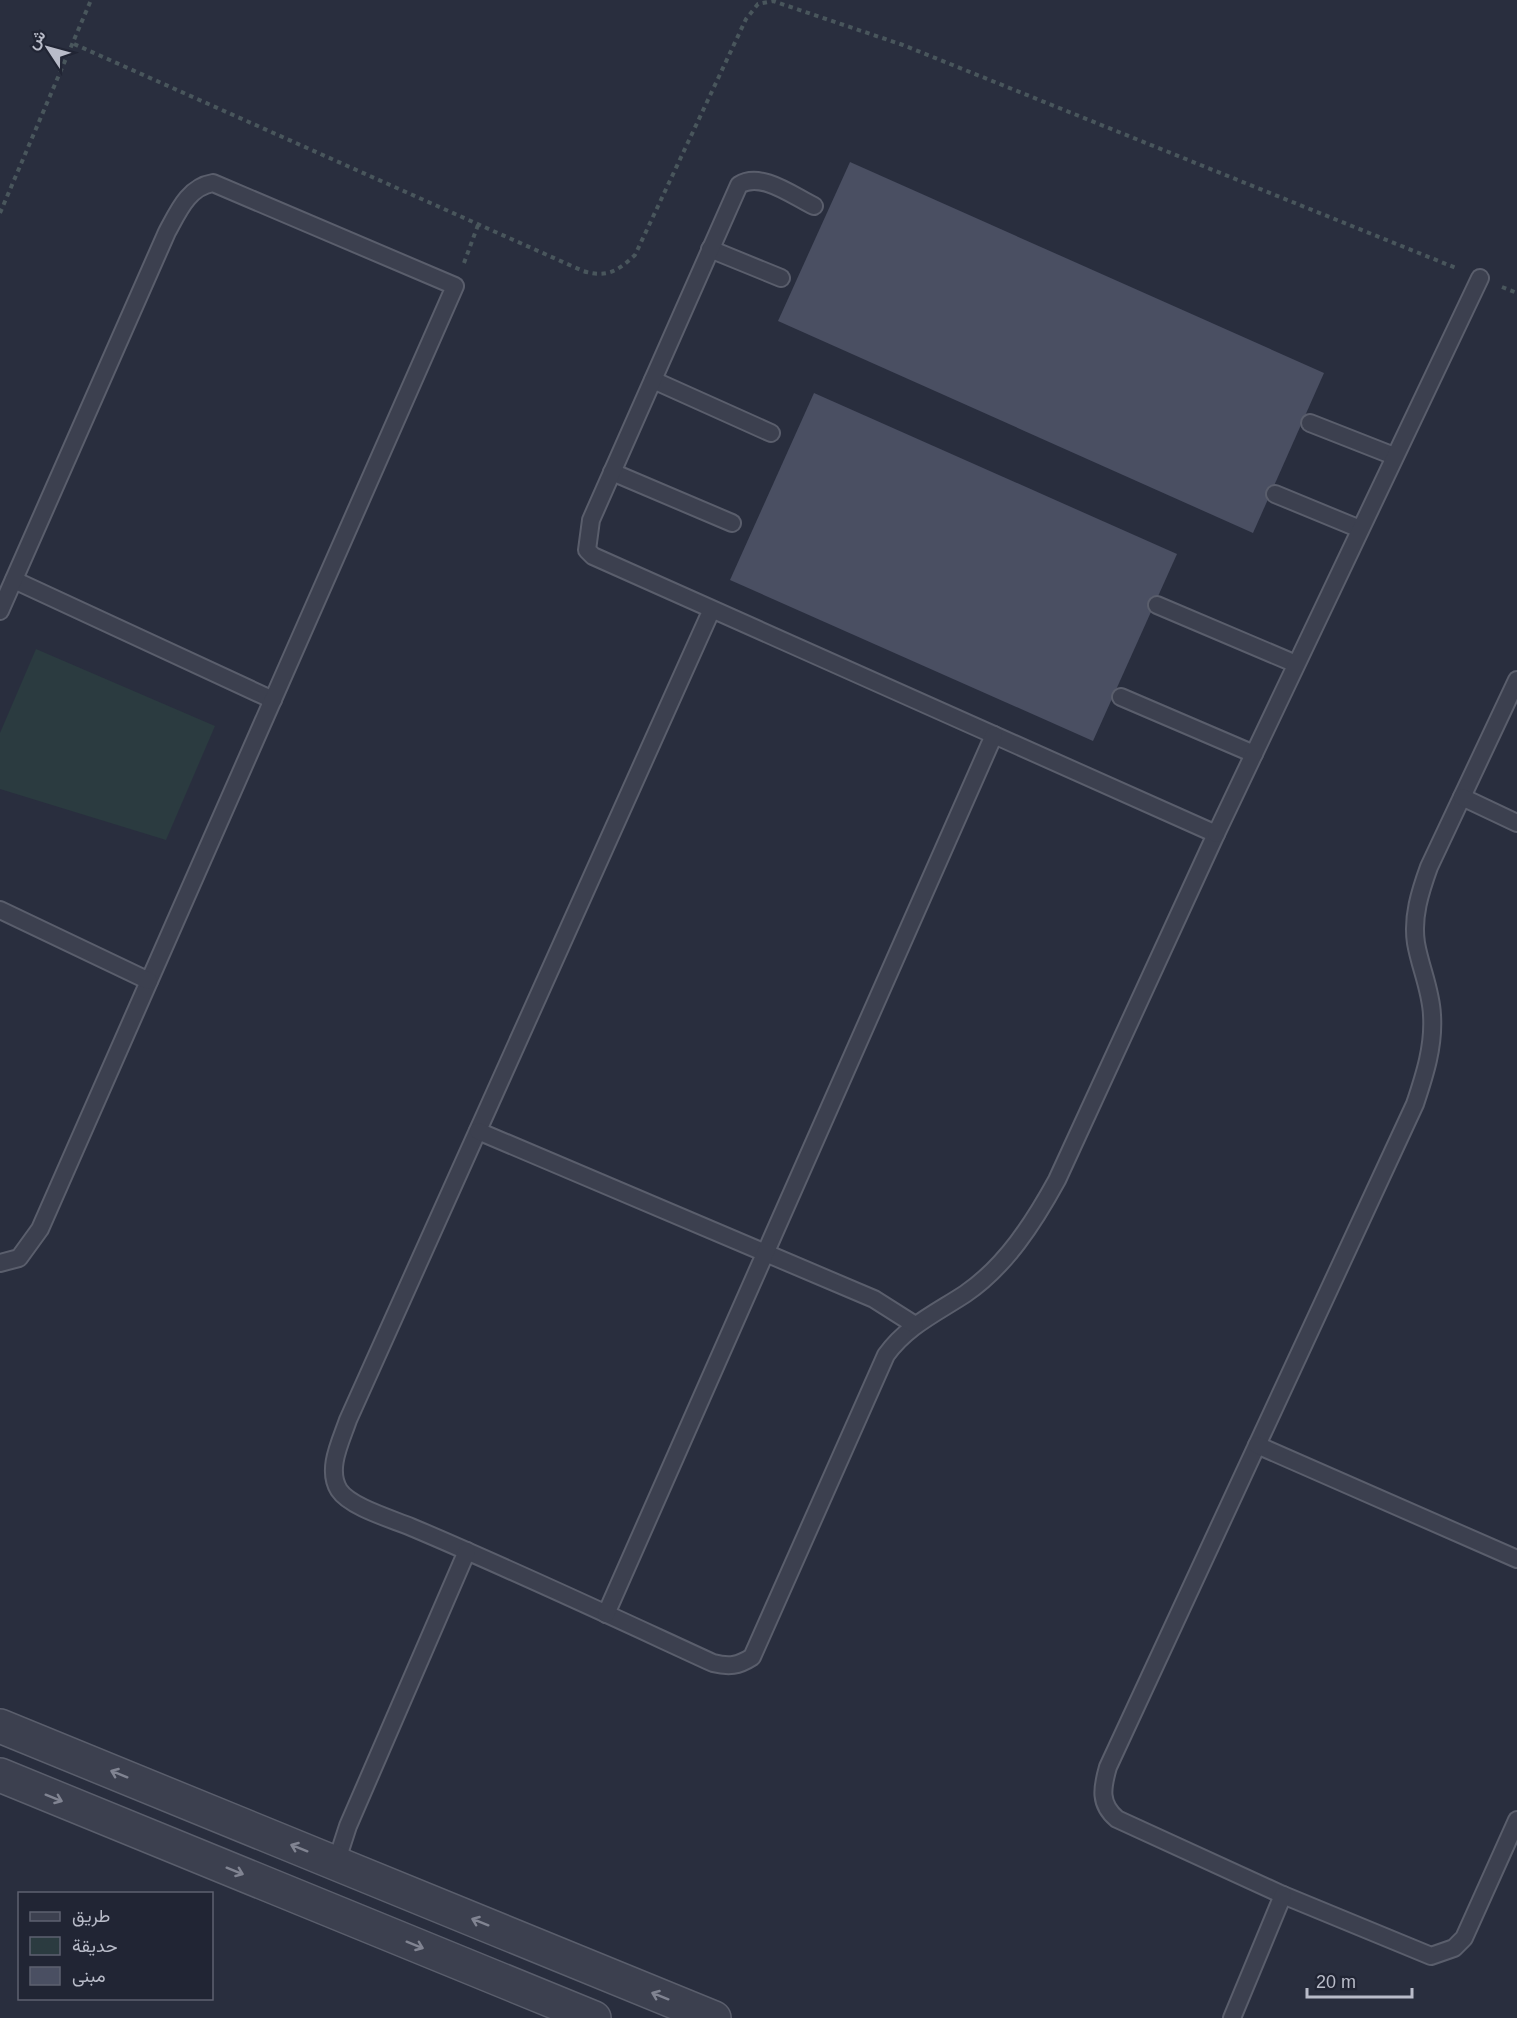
<svg xmlns="http://www.w3.org/2000/svg" width="1517" height="2018" font-family="Arial,Vazirmatn,sans-serif">
<rect width="100%" height="100%" fill="#292e3e"/>
<polygon fill="#2b3b40" points="36,649 215,726 166,840 0,789 0,733"/>
<g fill="#4a4f62">
<polygon points="850,162 1324,373 1253,533 778,321"/>
<polygon points="814,393 1177,554 1093,741 730,580"/>
</g>
<g fill="none" stroke-linecap="round" stroke-linejoin="round">
<g stroke="#5a5e6c" stroke-width="20">
<g id="lane">
<polyline points="710,249 781,278"/>
<polyline points="653,380 771,433"/>
<polyline points="1310,423 1394,456"/>
<polyline points="612,472 732,523"/>
<polyline points="1275,494 1360,529"/>
<polyline points="14,580 273,700"/>
<polyline points="1157,605 1296,664"/>
<path d="M712,609L348,1420C341,1441 326,1469 339,1490C350,1507 392,1519 411,1527C513,1570 613,1617 713,1663C729,1667 738,1666 752,1657L886,1355C907,1326 936,1313 965,1294C1006,1266 1034,1222 1057,1180L1216,834L593,556L587,550L591,520L739,185C761,171 793,196 814,206"/>
<path d="M0,611L167,232C178,212 188,187 213,183L455,286L40,1229L19,1258L0,1263"/>
<path d="M1517,680L1429,867C1420,892 1412,917 1416,943C1420,967 1431,990 1432,1015C1434,1046 1425,1074 1415,1104L1108,1767C1102,1788 1099,1804 1117,1819L1283,1895L1431,1956L1454,1948L1464,1938L1517,1820"/>
<polyline points="1121,697 1254,754"/>
<polyline points="1462,797 1517,823"/>
<polyline points="1216,834 1480,278"/>
<polyline points="0,910 149,981"/>
<polyline points="478,1131 874,1299 915,1325"/>
<polyline points="1257,1445 1517,1559"/>
<polyline points="606,1614 994,735"/>
<polyline points="336,1863 348,1826 467,1551"/>
<polyline points="1232,2018 1283,1895"/>
</g>
</g>
<g stroke="#5a5e6c" stroke-width="36">
<g id="street">
<polyline points="0,1726 714,2018"/>
<polyline points="0,1775 594,2018"/>
</g>
</g>
<g stroke="#49565c" stroke-width="4" stroke-dasharray="4.5 4.5" stroke-linecap="butt">
<path d="M74,44L583,271C607,278 618,271 635,255L746,19L758,4L773,1L903,45L1456,268"/>
<polyline points="0,213 91,0"/>
<polyline points="464,263 478,225"/>
<polyline points="1502,287 1517,293"/>
</g>
<use href="#lane" stroke="#3c404f" stroke-width="16"/>
<use href="#street" stroke="#3c404f" stroke-width="33"/>
</g>
<defs><path id="oneway-shaft" d="M-6 0H5M1.5-3L5.5 0L1.5 3" fill="none" stroke-width="1.6" stroke-linecap="round" stroke-linejoin="round" transform="scale(1.5)"/></defs>
<g stroke="#818492">
<use href="#oneway-shaft" transform="translate(119 1774) rotate(-158)"/>
<use href="#oneway-shaft" transform="translate(54 1798) rotate(22)"/>
<use href="#oneway-shaft" transform="translate(299 1848) rotate(-158)"/>
<use href="#oneway-shaft" transform="translate(235 1871) rotate(22)"/>
<use href="#oneway-shaft" transform="translate(480 1922) rotate(-158)"/>
<use href="#oneway-shaft" transform="translate(415 1945) rotate(22)"/>
<use href="#oneway-shaft" transform="translate(660 1996) rotate(-158)"/>
</g>
<rect x="18" y="1892" width="195" height="108" fill="#212534" stroke="#5e6170" stroke-width="1.5"/>
<rect x="30" y="1912" width="30" height="9" fill="#3c404f" stroke="#5e6170" stroke-width="1.5"/>
<text x="72" y="1922" font-size="18" fill="#b9bcc9">طريق</text>
<rect x="30" y="1937" width="30" height="18" fill="#2b3b40" stroke="#5e6170" stroke-width="1.5"/>
<text x="72" y="1952" font-size="18" fill="#b9bcc9">حديقة</text>
<rect x="30" y="1967" width="30" height="18" fill="#4a4f62" stroke="#5e6170" stroke-width="1.5"/>
<text x="72" y="1982" font-size="18" fill="#b9bcc9">مبنى</text>
<g transform="translate(48 48) rotate(306)" stroke="#212534" stroke-width="4.5" paint-order="stroke">
<path d="M0-4.5L10 22L0 15L-10 22Z" fill="#b9bcc9"/>
<text y="-9" font-size="16" font-weight="bold" text-anchor="middle" fill="#b9bcc9">ش</text>
</g>
<path d="M1307 1988v9h105v-9" fill="none" stroke="#b9bcc9" stroke-width="3"/>
<text x="1316" y="1988" font-size="18" fill="#b9bcc9" stroke="#212534" stroke-width="4.5" paint-order="stroke">20 m</text>
</svg>
